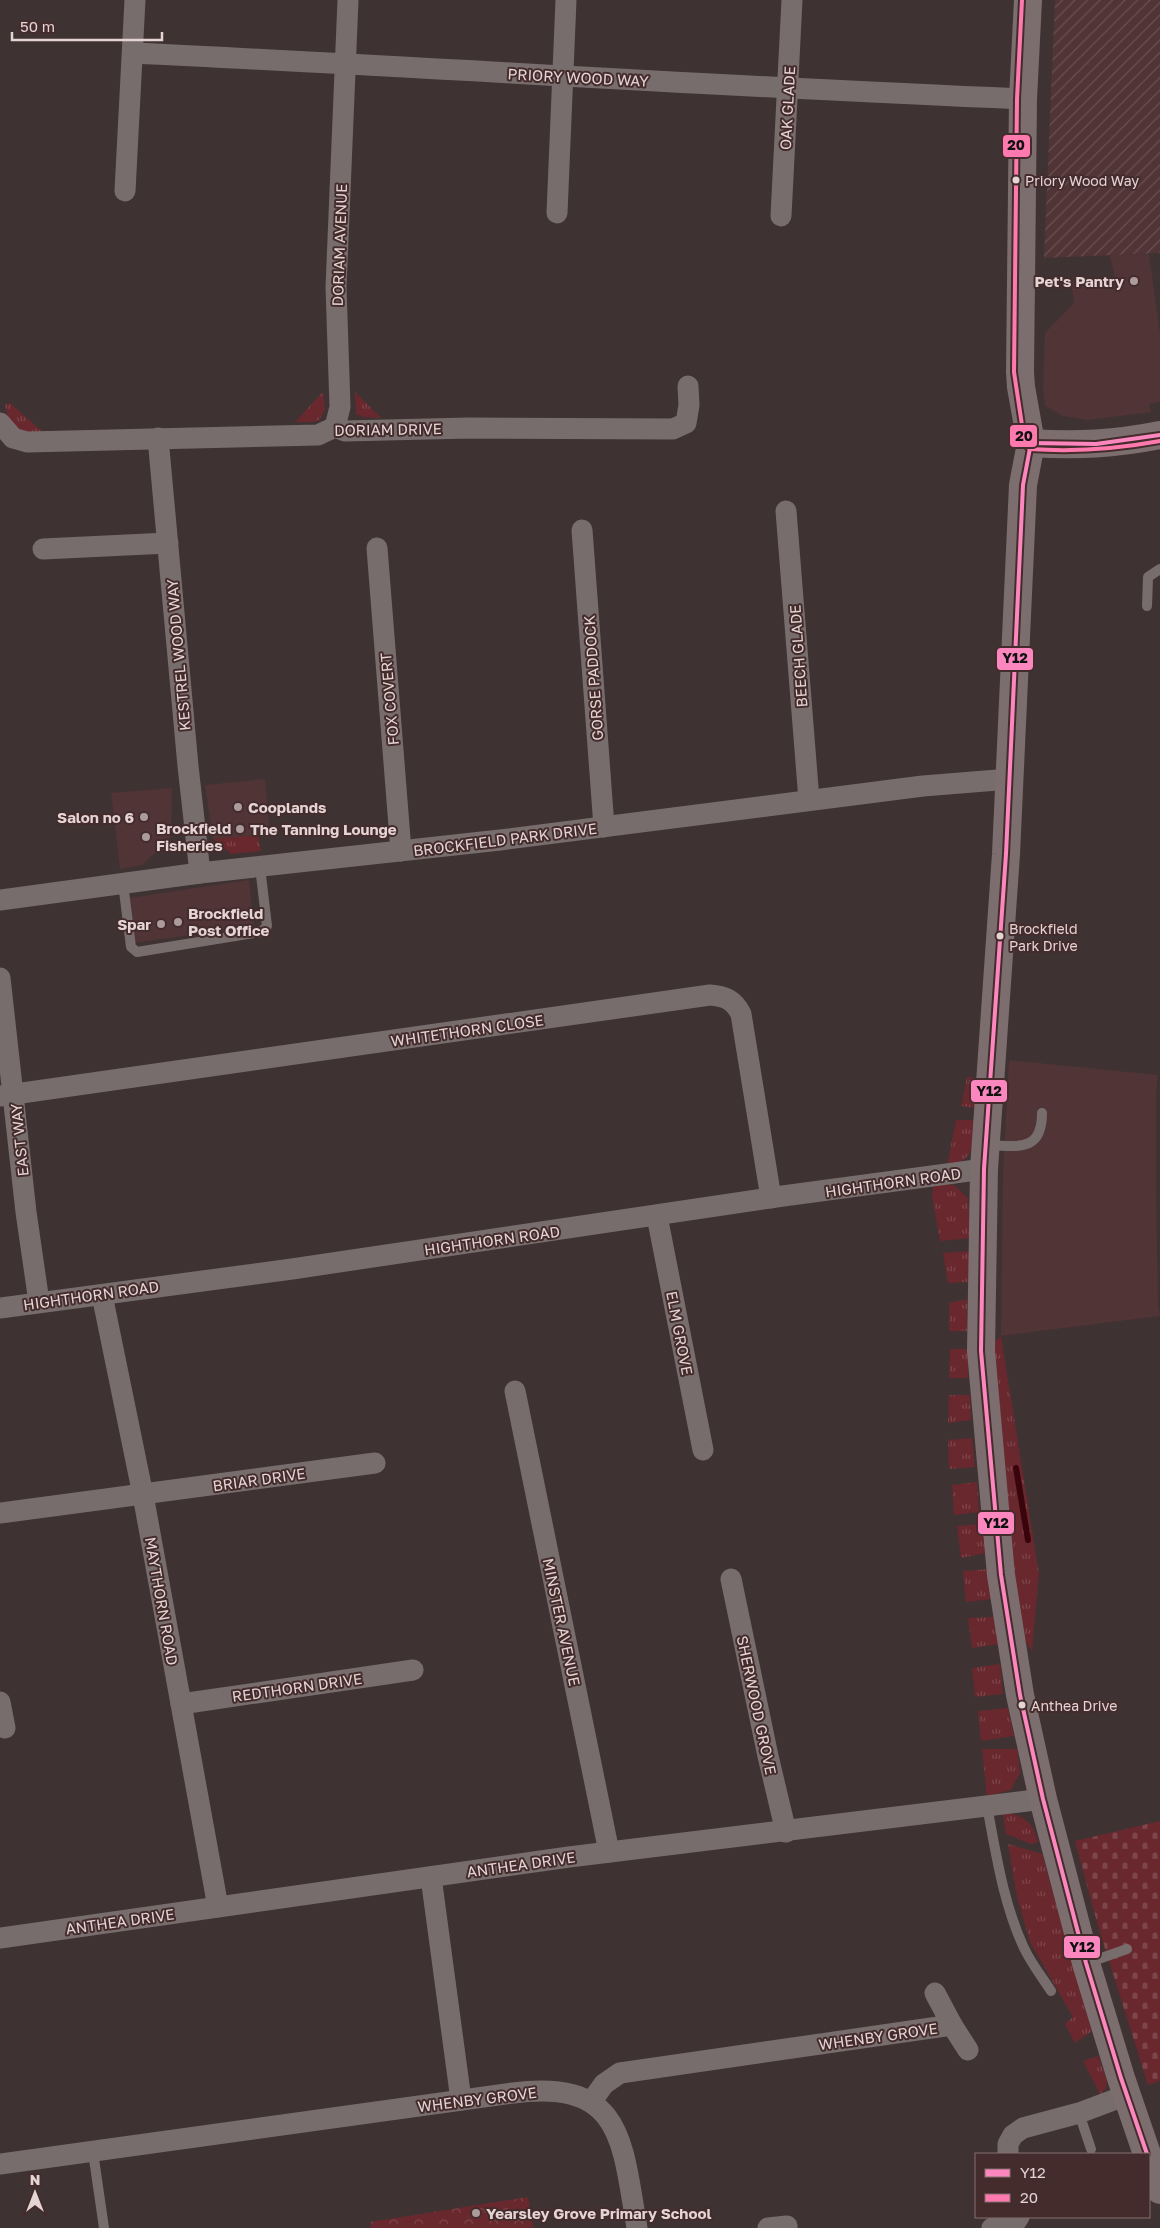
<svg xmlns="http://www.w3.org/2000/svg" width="1160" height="2228" font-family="'Golos Text',sans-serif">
<defs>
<pattern id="industrial-furrows" width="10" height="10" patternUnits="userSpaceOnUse" patternTransform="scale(1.25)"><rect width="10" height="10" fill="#513435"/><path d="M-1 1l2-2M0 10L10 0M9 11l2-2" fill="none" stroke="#6a5051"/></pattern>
<pattern id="grass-tufts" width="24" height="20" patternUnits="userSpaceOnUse" patternTransform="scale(1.25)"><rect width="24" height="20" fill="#68282e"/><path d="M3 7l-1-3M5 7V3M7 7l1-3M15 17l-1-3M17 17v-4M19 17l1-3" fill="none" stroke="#7d464b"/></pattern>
<pattern id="cemetery-stones" width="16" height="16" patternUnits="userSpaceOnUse" patternTransform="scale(1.25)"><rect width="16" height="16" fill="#68282e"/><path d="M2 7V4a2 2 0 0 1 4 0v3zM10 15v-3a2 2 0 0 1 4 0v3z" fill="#7d464b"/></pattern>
<pattern id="park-crowns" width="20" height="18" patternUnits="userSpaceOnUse" patternTransform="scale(1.25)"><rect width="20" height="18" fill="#68282e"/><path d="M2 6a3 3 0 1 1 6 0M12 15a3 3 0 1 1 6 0" fill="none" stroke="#7d464b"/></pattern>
</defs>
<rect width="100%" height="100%" fill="#3f3232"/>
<g fill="#513435">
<polygon points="1149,254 1160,334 1160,402 1149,404 1151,412 1088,420 1063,416 1045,406 1043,389 1045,333 1074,303 1071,281 1115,279 1110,255"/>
<polygon points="265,779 270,834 213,839 205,785"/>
<polygon points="172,788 171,836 163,846 142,865 120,869 111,793"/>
<polygon points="249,880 254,926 134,943 129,898"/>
<polygon points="1009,1060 1158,1075 1156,1093 1156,1182 1158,1307 1160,1316 1001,1336 1003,1168"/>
</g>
<polygon fill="url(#industrial-furrows)" points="1055,0 1160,0 1160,253 1044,258"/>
<g fill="url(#grass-tufts)">
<polygon points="323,392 325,409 320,419 315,422 295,422"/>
<polygon points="355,392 381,418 363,417 356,414"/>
<path d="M10,403L46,435C19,433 11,434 5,405Z"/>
<polygon points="258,835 261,851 231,854 213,839"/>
<polygon points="967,1077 978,1078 976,1108 961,1106"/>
<path d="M956,1120H974C973,1144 976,1161 947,1166Z"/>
<polygon points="945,1184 954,1185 968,1198 970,1238 940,1241 932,1196 933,1186"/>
<polygon points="970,1251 968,1282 948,1283 943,1253"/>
<polygon points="967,1299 967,1331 949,1331 949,1303"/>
<polygon points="1001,1336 1039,1574 1032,1651 1020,1633 991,1345"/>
<polygon points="950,1349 968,1349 968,1378 949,1378"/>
<polygon points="949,1395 970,1395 971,1420 948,1423"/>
<polygon points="972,1438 975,1467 949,1469 948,1440"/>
<polygon points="977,1482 979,1512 954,1515 952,1485"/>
<polygon points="982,1524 986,1553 961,1558 957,1526"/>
<polygon points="989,1569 992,1599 966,1602 963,1571"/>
<polygon points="996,1617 1000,1644 972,1648 968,1618"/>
<polygon points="1000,1664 1003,1694 975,1697 972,1668"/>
<polygon points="1008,1708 1014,1736 981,1741 978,1711"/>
<polygon points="982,1749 1017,1749 1020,1773 1011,1790 987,1796"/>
<path d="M1008,1813C1026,1816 1034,1825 1038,1842L1031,1844L1006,1834L1003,1814Z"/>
<polygon points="1008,1844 1042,1854 1092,2031 1075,2043 1065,2024 1073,2017 1030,1942 1017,1897"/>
<polygon points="1098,2056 1107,2080 1106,2089 1100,2094 1083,2061"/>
</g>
<polygon fill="url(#cemetery-stones)" points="1160,1821 1160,2081 1148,2085 1098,1926 1075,1841"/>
<polygon fill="url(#park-crowns)" points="528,2197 533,2228 371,2228 370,2222"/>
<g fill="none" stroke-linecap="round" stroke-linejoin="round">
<polyline stroke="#3a040d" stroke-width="6" points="1016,1468 1028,1540"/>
<g stroke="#786d6d" stroke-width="10">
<polyline points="1147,606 1148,577 1160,569"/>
<polyline points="123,883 131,947 137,952 261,932 267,926 260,867"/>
<path d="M986,1145C1017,1146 1042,1153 1042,1113"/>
<path d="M987,1806C996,1853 1003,1903 1024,1948C1031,1963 1042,1977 1051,1991"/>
<polyline points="1087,1963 1127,1949"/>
<polyline points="1079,2113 1091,2149"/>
<polyline points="93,2152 104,2228"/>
</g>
<g stroke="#786d6d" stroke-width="21">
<path d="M133,53C430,67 726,87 1023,99"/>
<polyline points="125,191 135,0"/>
<polyline points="557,213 566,0"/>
<polyline points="781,216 792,0"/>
<polyline points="0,423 13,438 27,442 318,435 335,427 345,431 469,428 673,429 686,423 689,405 688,386"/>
<polyline points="335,427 340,407 336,287 348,0"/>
<polyline points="158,438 188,766 200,873"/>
<polyline points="786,511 809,800"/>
<polyline points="582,530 604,827"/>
<polyline points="377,548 401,851"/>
<polyline points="43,549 168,543"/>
<polyline points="0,900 200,873 500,840 923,786 1010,779"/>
<polyline points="0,978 26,1212 39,1302"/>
<path d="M0,1096L710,995C725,996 734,1000 741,1014L771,1198"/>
<polyline points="657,1216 703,1450"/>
<polyline points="102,1295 143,1495 218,1907"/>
<polyline points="0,1308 292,1269 783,1196 984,1169"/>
<polyline points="515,1391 609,1852"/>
<polyline points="0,1513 375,1463"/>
<polyline points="731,1579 768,1756 786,1832"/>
<polyline points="0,1702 5,1728"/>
<polyline points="181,1704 413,1670"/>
<polyline points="431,1877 461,2100"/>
<polyline points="0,1938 569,1857 1043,1799"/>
<polyline points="952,2025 968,2050"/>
<polyline points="591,2102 604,2084 620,2073 952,2025 935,1993"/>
<polyline points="1008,2154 1008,2144 1013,2135 1023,2128 1079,2113 1127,2095"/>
<path d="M0,2164L513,2093C623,2079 622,2141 637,2228"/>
<polyline points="768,2228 787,2226 787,2228"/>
<polyline points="992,2228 1014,2224 1019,2217"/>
</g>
<g stroke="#7c6e6e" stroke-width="28">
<polyline points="1028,0 1023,99 1020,372 1021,387 1031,443 1023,485 1006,854 984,1169 981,1351 1001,1575 1020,1695 1043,1799 1086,1963 1121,2078 1147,2154"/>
<path d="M1031,443C1077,446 1115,444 1160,435"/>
<polyline points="1149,2158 1160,2190"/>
</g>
<g stroke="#452c2c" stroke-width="8">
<g id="bus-1">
<polyline points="1031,443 1023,485 1006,854 984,1169 981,1351 1001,1575 1020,1695 1043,1799 1086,1963 1121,2078 1147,2154"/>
<polyline points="1031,443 1096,444 1160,435"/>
</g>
</g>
<g stroke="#452c2c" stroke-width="8">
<path id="bus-2" d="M1022,0L1017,99L1014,372L1025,445L1030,449C1074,452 1117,449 1160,441"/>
</g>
<use href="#bus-1" stroke="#fc87bf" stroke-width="4"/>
<use href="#bus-2" stroke="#fe7aae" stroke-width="4"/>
</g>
<g fill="#e5d4d4" stroke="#452c2c" stroke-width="2">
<circle cx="1016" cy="180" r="4.5"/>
<circle cx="1000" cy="936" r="4.5"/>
<circle cx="1022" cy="1705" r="4.5"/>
</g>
<g fill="#ab9b9b" stroke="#452c2c" stroke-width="2">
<circle cx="1134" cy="281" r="5"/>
<circle cx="238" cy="807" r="5"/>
<circle cx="144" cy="817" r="5"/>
<circle cx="240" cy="829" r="5"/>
<circle cx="146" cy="837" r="5"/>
<circle cx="178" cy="922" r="5"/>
<circle cx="161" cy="924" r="5"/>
<circle cx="476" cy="2213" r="5"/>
</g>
<g text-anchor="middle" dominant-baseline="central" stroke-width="4" stroke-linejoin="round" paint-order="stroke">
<g font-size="14" fill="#e5d4d4" stroke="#452c2c" text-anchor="start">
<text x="1025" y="180">Priory Wood Way</text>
<text x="1009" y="928">Brockfield<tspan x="1009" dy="17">Park Drive</tspan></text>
<text x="1031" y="1705">Anthea Drive</text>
</g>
<g font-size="15" fill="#e5d4d4" stroke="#452c2c">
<text transform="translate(578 77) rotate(3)">PRIORY WOOD WAY</text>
<text transform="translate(787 108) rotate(-87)">OAK GLADE</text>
<text transform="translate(339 245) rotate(-88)">DORIAM AVENUE</text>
<text transform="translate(388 429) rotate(-1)">DORIAM DRIVE</text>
<text transform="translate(178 655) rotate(-95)">KESTREL WOOD WAY</text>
<text transform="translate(798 656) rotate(-94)">BEECH GLADE</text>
<text transform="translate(593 678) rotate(-94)">GORSE PADDOCK</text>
<text transform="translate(389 699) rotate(-95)">FOX COVERT</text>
<text transform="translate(505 839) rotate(-7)">BROCKFIELD PARK DRIVE</text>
<text transform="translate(467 1030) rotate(-8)">WHITETHORN CLOSE</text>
<text transform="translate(19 1140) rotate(-96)">EAST WAY</text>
<text transform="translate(893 1182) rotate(-8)">HIGHTHORN ROAD</text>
<text transform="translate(492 1240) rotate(-8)">HIGHTHORN ROAD</text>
<text transform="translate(91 1295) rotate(-8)">HIGHTHORN ROAD</text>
<text transform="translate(680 1333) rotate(79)">ELM GROVE</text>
<text transform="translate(259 1479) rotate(-8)">BRIAR DRIVE</text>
<text transform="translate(162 1601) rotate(80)">MAYTHORN ROAD</text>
<text transform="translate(562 1622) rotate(78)">MINSTER AVENUE</text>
<text transform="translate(297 1687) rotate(-8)">REDTHORN DRIVE</text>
<text transform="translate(757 1705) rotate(78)">SHERWOOD GROVE</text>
<text transform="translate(521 1864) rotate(-8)">ANTHEA DRIVE</text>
<text transform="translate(120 1921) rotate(-8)">ANTHEA DRIVE</text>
<text transform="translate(878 2036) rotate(-8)">WHENBY GROVE</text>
<text transform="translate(477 2099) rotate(-7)">WHENBY GROVE</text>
</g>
<g font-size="15" font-weight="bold" fill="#e5d4d4" stroke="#452c2c" text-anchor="start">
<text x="1124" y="281" text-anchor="end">Pet's Pantry</text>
<text x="248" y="807">Cooplands</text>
<text x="134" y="817" text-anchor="end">Salon no 6</text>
<text x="156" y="828">Brockfield<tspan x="156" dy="17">Fisheries</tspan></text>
<text x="250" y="829">The Tanning Lounge</text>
<text x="188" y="913">Brockfield<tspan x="188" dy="17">Post Office</tspan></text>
<text x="151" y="924" text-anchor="end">Spar</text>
<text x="486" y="2213">Yearsley Grove Primary School</text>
</g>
</g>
<g stroke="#452c2c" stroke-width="2">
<rect x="1002" y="134" width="29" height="24" rx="5" fill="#fe7aae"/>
<rect x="1009" y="424" width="29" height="24" rx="5" fill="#fe7aae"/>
<rect x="996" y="647" width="38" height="24" rx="5" fill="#fc87bf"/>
<rect x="970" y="1079" width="38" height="24" rx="5" fill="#fc87bf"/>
<rect x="977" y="1511" width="38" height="24" rx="5" fill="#fc87bf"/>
<rect x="1063" y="1935" width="38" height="24" rx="5" fill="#fc87bf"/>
</g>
<g font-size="14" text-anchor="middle" font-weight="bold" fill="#111">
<text x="1016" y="150">20</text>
<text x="1024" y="441">20</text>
<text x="1015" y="663">Y12</text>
<text x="989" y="1096">Y12</text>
<text x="996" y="1528">Y12</text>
<text x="1082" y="1952">Y12</text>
</g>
<rect x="975" y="2153" width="175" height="65" fill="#452c2c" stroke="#856f6f"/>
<rect x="985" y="2169" width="25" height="8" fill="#fc87bf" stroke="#856f6f"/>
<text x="1020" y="2178" font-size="15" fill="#e5d4d4">Y12</text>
<rect x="985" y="2194" width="25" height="8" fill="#fe7aae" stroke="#856f6f"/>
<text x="1020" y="2203" font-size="15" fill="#e5d4d4">20</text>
<g transform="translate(35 2193)" stroke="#452c2c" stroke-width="4" paint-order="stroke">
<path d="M0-4L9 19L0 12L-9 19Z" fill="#e5d4d4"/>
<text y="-8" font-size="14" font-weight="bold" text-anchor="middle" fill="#e5d4d4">N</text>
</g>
<path d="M12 32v8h150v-8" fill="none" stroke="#e5d4d4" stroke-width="2.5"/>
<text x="20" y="32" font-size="15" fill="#e5d4d4" stroke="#452c2c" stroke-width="4" paint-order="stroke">50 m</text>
</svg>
